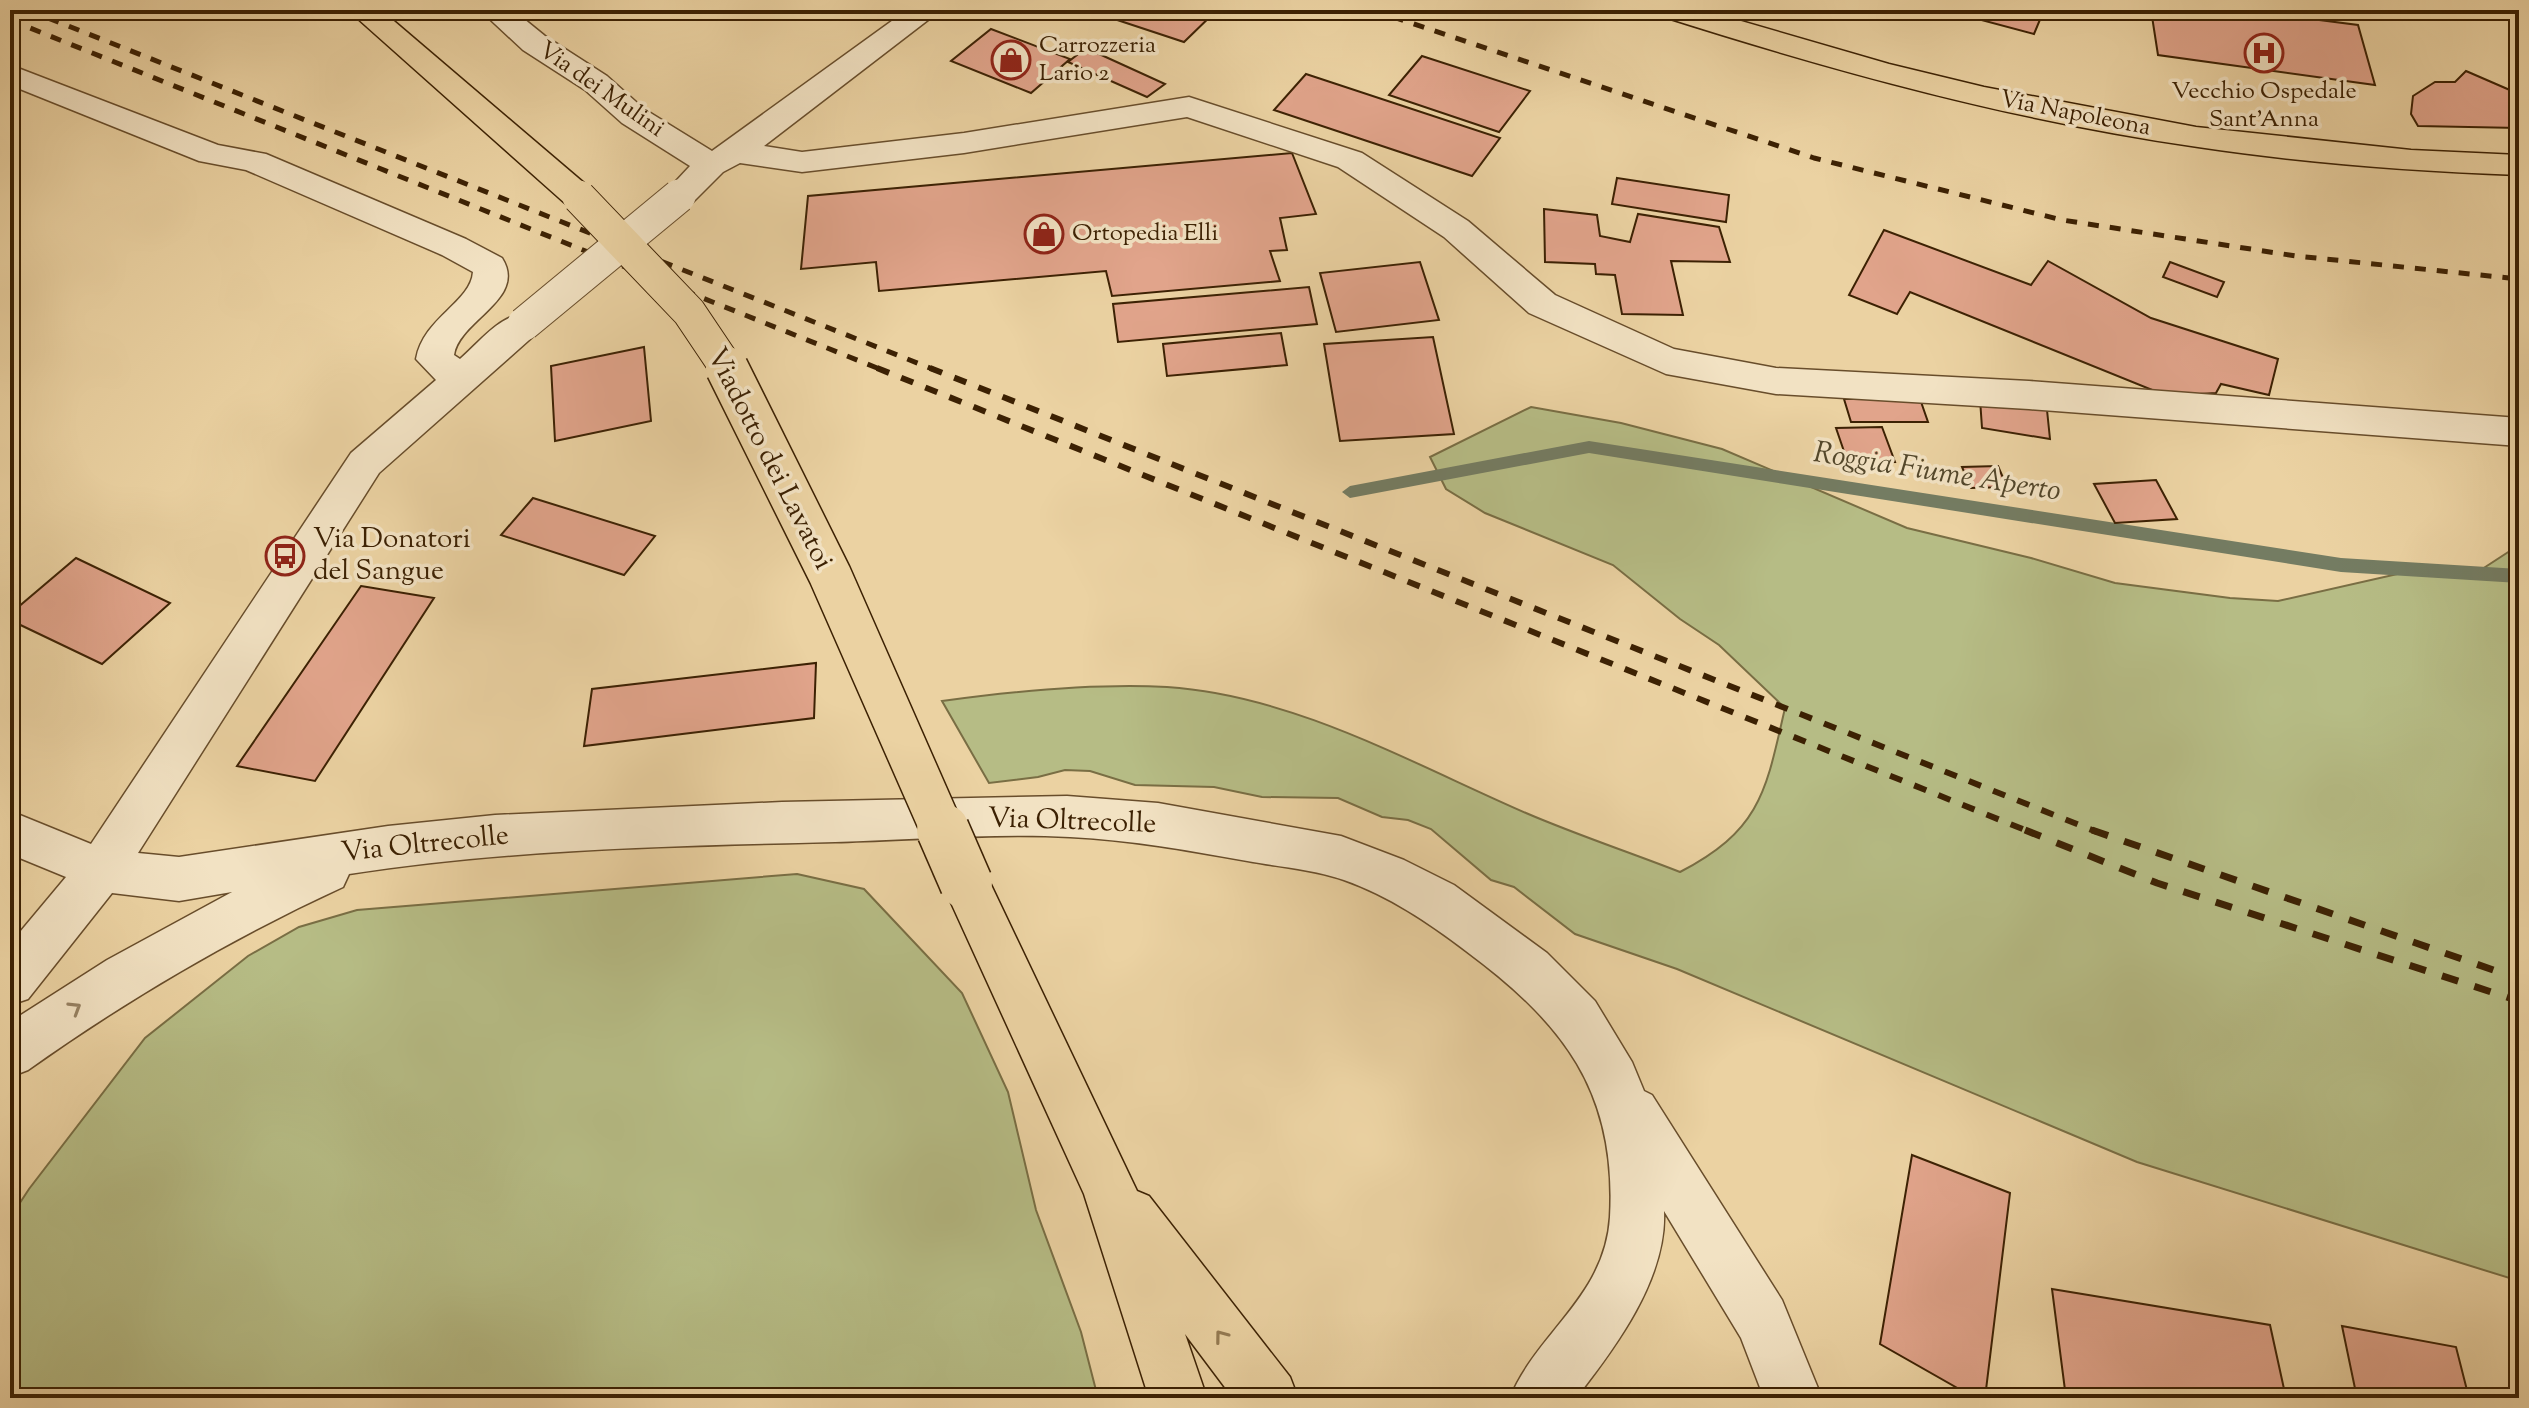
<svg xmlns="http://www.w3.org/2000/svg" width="2529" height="1408" font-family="'Sorts Mill Goudy',serif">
<rect width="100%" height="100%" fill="#ebd2a2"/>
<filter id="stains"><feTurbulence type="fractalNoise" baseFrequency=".0025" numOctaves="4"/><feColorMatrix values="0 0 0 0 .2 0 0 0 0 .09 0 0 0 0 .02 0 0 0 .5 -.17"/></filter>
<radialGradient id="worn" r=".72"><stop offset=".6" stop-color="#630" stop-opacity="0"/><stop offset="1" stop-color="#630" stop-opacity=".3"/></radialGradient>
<g fill="#b6bc85" stroke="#796e44" stroke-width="2">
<path d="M1531,407L1621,423L1722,449L1907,528L2031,558L2115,583L2230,598L2278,601L2415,570L2476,573L2519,545V1281L2137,1162L1677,969L1575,934L1514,887L1491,880L1431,829L1408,820L1382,817L1338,798L1262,797L1214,787L1135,785L1090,771L1065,770L1038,777L989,783L942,701C1015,691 1093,683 1167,687C1293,695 1413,764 1526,813C1577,835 1629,852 1680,872C1761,830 1766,791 1785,708L1719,645L1680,619L1613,565L1485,513L1446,489L1430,457Z"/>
<polygon points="797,874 864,889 962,993 1008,1092 1036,1210 1081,1332 1098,1398 10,1398 10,1218 29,1189 145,1038 248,956 299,927 357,910"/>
</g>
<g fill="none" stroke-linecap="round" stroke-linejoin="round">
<polygon fill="#747c62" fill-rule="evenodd" points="1589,441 2341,558 2519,569 2519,583 2341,572 1589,453 1350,498 1342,492 1350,486"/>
</g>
<g fill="#e1a48b" stroke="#3c2103" stroke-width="2">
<polygon points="1087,10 1217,10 1184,42"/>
<polygon points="1944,10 2044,10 2034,34"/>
<polygon points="2151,10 2242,10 2358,25 2375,85 2158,55"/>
<polygon points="991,29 1070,59 1031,93 951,61"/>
<polygon points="1086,48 1165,84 1147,97 1068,62"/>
<polygon points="1422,56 1530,91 1499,132 1389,95"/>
<polygon points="2466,71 2519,94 2519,128 2418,126 2411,114 2413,96 2435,82 2455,82"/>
<polygon points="1306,74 1500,138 1472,176 1274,110"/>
<polygon points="1292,153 1316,214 1280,218 1287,250 1270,251 1280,281 1112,296 1106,271 879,291 876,262 801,269 808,196"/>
<polygon points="1617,178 1729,195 1726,222 1612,204"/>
<polygon points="1544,209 1597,215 1600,236 1630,242 1638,214 1719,227 1730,262 1671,261 1683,315 1622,314 1615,275 1596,274 1595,264 1545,262"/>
<polygon points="1884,230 2031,285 2048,261 2151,318 2278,359 2269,395 2221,384 2216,393 2167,396 1910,292 1897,314 1849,295"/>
<polygon points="1420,262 1439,320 1336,332 1320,273"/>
<polygon points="2170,262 2224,282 2217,297 2163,277"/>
<polygon points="1309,287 1317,324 1118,342 1113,304"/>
<polygon points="1281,333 1287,365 1167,376 1163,344"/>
<polygon points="1433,337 1454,434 1340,441 1324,344"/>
<polygon points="644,347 651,421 555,441 551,366"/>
<polygon points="1844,399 1920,399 1928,422 1851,422"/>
<polygon points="1980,399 2047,410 2050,439 1982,428"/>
<polygon points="1882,427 1895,462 1848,463 1836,428"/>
<polygon points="1998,466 2007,487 1971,488 1962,467"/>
<polygon points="2156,480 2177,519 2115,523 2094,484"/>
<polygon points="533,498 655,536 624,575 501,535"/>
<polygon points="76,558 170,603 102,664 10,620 10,614"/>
<polygon points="361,586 434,598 315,781 237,766"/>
<polygon points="816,663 814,718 584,746 592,689"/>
<polygon points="1912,1155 2010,1193 1985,1398 1975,1398 1880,1344"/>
<polygon points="2052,1289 2270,1325 2286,1398 2066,1398"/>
<polygon points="2342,1326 2456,1347 2469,1398 2357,1398"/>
</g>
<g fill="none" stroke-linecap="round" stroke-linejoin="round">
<g stroke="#684d2b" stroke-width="3">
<g id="minor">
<polygon points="480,10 513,10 545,36 607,76 644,109 712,151 907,10 941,10 764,146 802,152 964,133 1189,97 1362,153 1468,221 1555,295 1674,349 1776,368 2029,381 2519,418 2519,446 2029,409 1776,394 1666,374 1529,313 1444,237 1338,167 1187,117 964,153 802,172 740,163 723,172 691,204 679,207 667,204 662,196 690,166 622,123 585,90 523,50"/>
<path d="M10,65L218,145L266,154L466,239L502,258C528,299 459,320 454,355L460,359C481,341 506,306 537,315L542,324L537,333L379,473L138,853L179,857L388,826L495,815L782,802L1067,796L1158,803L1341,836L1404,860L1454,885L1547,953L1595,1001L1632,1062L1644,1091L1652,1095L1782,1300L1822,1398H1764L1741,1338L1664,1211C1667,1279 1615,1348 1576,1398H1510C1537,1332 1605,1297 1610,1217C1617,1091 1563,1023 1466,951C1428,922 1389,896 1344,880C1315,870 1282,867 1253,862C1192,851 1132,840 1070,837C993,833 912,840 835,842C673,846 509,849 349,874L343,887C232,938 128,999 28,1070L10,1077V1022L107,960L232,892L179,901L112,893L28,999L10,1005V944L66,877L10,854V811L91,844L351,453L436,380L416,359C423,318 471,302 473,272L442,255L246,170L199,161L10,85Z"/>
</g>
</g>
<g stroke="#3c2103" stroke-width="3">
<g id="major">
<polygon points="348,10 381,10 591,189 596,197 591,205 579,208 567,205"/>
<path d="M1657,10H1703L1889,64L1984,87L2196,127L2411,150L2519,155V175C2411,171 2305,163 2198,147C2016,121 1837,72 1661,16Z"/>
<polygon points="966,861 983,868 1137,1191 1149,1196 1290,1377 1298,1398 1233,1398 1185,1334 1207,1398 1149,1398 1084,1194 942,883 949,868"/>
</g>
</g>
<use href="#minor" fill="#f2e2c3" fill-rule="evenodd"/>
<use href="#major" fill="#ebd2a2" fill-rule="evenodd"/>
<g stroke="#3c2103" stroke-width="5" stroke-dasharray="11 11" stroke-linecap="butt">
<polyline points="28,10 935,370"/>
<polyline points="1372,10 1814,158 2062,220 2296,256 2519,279"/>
<polyline points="10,20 882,370"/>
</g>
<g stroke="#3c2103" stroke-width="6" stroke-dasharray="13 13" stroke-linecap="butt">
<polyline points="877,368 2030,832"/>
<polyline points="930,368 2097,832"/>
</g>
<g stroke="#3c2103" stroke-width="7" stroke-dasharray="17 17" stroke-linecap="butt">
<polyline points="2025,830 2157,883 2519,1001"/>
<polyline points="2092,830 2519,979"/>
</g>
<g stroke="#684d2b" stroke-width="35" stroke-linecap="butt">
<polyline id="minor-bridge" points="524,324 679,196"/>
</g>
<g stroke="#3c2103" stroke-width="35" stroke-linecap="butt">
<polyline id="major-bridge-far2" points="579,197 689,312 728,370"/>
</g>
<g stroke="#3c2103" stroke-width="45" stroke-linecap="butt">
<polyline id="major-bridge-far1" points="727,368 830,575 943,832"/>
</g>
<g stroke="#3c2103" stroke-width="55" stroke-linecap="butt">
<polyline id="major-bridge" points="943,830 966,883"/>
</g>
<use href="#minor-bridge" stroke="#f2e2c3" stroke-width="33"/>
<use href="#major-bridge-far2" stroke="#ebd2a2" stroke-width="33"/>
<use href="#major-bridge-far1" stroke="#ebd2a2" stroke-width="42"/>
<use href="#major-bridge" stroke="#ebd2a2" stroke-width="52"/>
</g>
<defs><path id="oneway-chevron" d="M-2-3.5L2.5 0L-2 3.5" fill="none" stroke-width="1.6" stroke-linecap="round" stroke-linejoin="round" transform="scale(2)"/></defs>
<use stroke="#978263" href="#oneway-chevron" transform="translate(75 1008) rotate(-32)"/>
<use stroke="#947a52" href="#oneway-chevron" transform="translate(1221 1336) rotate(-127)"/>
<defs>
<g id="hospital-ring" transform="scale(2)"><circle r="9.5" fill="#f2e2c3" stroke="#8f2418" stroke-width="1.5"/><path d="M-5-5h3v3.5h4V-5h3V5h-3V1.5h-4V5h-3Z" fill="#8f2418"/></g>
<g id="shop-ring" transform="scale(2)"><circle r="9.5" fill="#f2e2c3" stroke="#8f2418" stroke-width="1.5"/><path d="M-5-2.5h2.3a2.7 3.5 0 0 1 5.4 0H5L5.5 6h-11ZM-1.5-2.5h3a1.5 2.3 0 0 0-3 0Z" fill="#8f2418"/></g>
<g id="bus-ring" transform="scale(2)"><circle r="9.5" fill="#f2e2c3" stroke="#8f2418" stroke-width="1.5"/><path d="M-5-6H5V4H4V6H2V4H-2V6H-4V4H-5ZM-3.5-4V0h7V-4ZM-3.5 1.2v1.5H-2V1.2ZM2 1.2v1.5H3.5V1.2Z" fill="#8f2418"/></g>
</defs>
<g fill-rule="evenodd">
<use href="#hospital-ring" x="2264" y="53"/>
<use href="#shop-ring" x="1011" y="60"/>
<use href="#shop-ring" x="1044" y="234"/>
<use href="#bus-ring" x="285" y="556"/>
</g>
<g text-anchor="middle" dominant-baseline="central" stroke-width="7" stroke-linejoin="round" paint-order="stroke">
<g font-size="24" fill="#3c2103" stroke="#f2e2c3" text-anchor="start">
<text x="1039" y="46">Carrozzeria<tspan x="1039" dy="28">Lario 2</tspan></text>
<text x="2264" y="92" text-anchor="middle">Vecchio Ospedale<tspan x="2264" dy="28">Sant'Anna</tspan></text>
<text x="1072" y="234">Ortopedia Elli</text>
</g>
<g font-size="24" fill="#3c2103" stroke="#f2e2c3">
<text transform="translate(601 90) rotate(35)">Via dei Mulini</text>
<text transform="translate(2075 114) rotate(11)">Via Napoleona</text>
</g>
<g font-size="28" fill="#3c2103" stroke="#f2e2c3">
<text transform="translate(769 459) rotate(63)">Viadotto dei Lavatoi</text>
<text transform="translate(1072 822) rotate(2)">Via Oltrecolle</text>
<text transform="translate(425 845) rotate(-6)">Via Oltrecolle</text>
</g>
<g font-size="28" fill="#3c2103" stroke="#f2e2c3" text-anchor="start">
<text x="313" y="540">Via Donatori<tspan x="313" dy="32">del Sangue</tspan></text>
</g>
<g font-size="30" font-style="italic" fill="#53472b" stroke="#f2e2c3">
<text transform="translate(1937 473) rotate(9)">Roggia Fiume Aperto</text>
</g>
</g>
<rect width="2529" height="1408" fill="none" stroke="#ebd2a2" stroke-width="40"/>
<rect x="12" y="12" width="2505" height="1384" fill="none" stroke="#3c2103" stroke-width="4"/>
<rect x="20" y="20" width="2489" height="1368" fill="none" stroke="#3c2103" stroke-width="2"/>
<rect width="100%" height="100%" filter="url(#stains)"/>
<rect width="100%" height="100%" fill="url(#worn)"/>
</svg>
